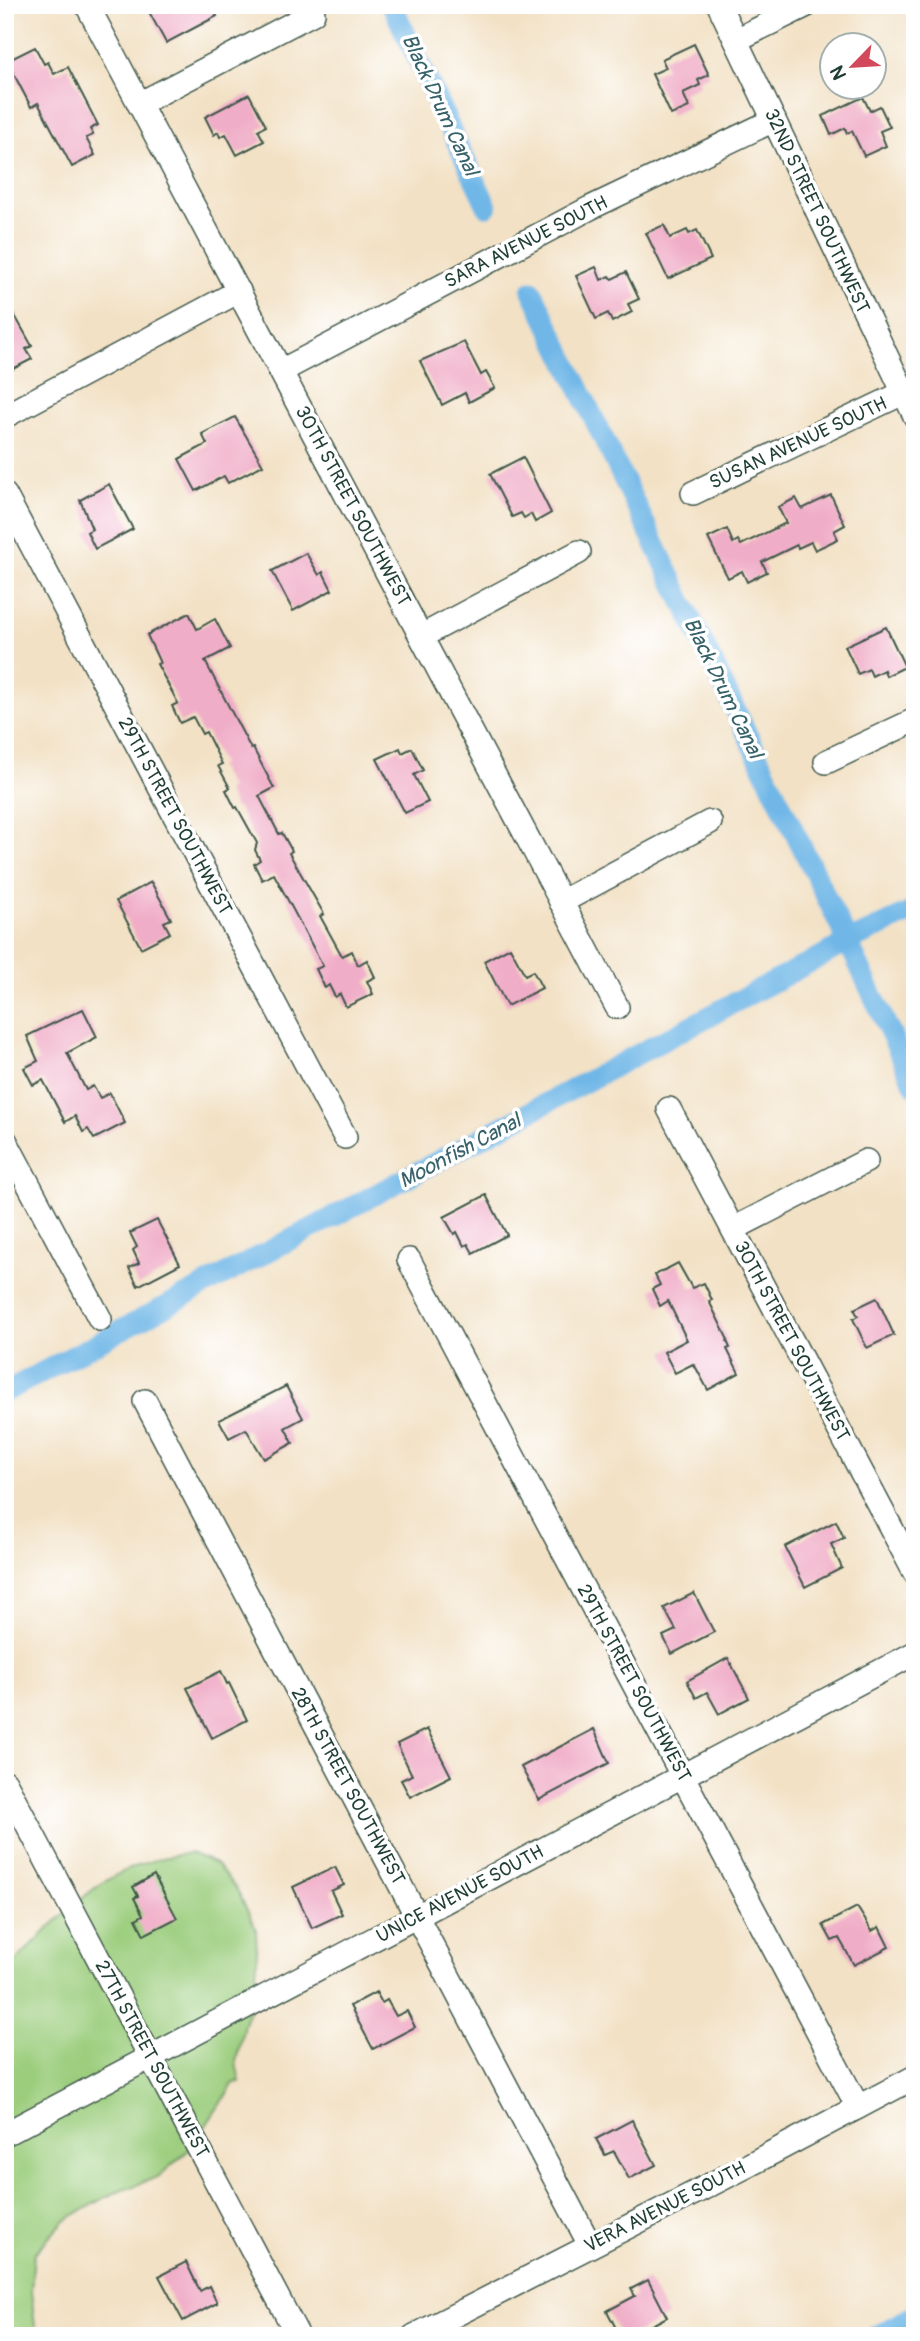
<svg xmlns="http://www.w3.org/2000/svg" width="920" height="2341" font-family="Pangolin,sans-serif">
<rect width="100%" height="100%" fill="#fff"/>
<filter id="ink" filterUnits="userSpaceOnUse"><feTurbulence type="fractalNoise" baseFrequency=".0143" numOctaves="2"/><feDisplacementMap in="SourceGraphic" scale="14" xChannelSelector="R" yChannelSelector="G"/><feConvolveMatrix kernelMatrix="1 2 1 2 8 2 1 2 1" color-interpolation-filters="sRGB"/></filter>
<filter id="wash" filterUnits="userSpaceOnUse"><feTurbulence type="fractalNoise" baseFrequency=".00686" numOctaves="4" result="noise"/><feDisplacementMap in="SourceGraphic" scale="28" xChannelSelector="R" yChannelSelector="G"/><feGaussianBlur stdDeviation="1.57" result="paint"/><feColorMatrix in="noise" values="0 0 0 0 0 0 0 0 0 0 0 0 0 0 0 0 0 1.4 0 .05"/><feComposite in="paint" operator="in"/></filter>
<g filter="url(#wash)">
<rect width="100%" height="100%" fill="#f2e1c5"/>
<path fill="#9bcd7d" stroke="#5d8558" stroke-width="2" d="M191,1853L216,1864L237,1890L256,1928L257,1960L254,1997L244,2024L236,2062L240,2082L234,2083L191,2148L158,2177L112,2194L64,2221L34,2254L31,2291L36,2336H5V1971C34,1944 62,1913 94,1889C121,1868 158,1857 191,1853Z"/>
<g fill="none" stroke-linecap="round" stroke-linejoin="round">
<g stroke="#70b7e7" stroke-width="21">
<polyline points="392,5 487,206"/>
<polyline points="532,291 848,942 915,1086"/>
<polyline points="5,1392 848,942 915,910"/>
<polyline points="875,2336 915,2315"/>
</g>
</g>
<g id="blocks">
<g fill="#f0adc7">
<polygon points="157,5 211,5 217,16 166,43 148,10"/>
<polygon points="694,44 709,75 698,80 700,85 683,93 689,107 671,115 652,74 666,68 662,59"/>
<polygon points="35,47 44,64 48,62 54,74 68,67 98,125 90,129 93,135 86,138 95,155 72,167 38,103 31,107 7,61"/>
<polygon points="249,94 266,126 258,130 264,141 237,155 226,134 220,137 218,132 214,135 205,117"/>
<polygon points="863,97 870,111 880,106 890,127 880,131 886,146 864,156 852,131 847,133 845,128 831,135 823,116"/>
<polygon points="664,225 670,238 687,230 689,234 697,230 711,259 668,279 646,233"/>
<polygon points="596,267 601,280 610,276 612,279 626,272 639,299 628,304 632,312 612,322 608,313 596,319 576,276"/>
<polygon points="5,298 32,346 26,349 32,359 5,373"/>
<polygon points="464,342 481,375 486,372 495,388 469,402 465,393 442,405 420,361"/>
<polygon points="235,417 263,465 228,483 224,476 196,491 179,459 207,444 202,434"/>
<polygon points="523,457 551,513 535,522 531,514 524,518 521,513 512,517 490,474"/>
<polygon points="109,484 133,529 95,549 87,532 92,529 80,500"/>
<polygon points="831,495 845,525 834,531 838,539 815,550 811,542 798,548 797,545 762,562 767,572 747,582 742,571 728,578 708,538 727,529 733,543 738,540 741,545 786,523 778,507 796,498 802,509"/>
<polygon points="306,553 319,575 323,572 332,590 293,611 272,571"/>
<polygon points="189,613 197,629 215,619 230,648 205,661 251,749 253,748 274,788 259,796 279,834 282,833 292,851 289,853 324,914 320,916 342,956 352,951 358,965 367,960 375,977 367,981 373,994 346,1007 340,994 335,997 329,985 325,988 316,969 323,966 274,874 262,880 254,864 260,860 255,850 257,843 237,807 235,808 226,790 230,788 218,766 222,764 206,732 202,734 193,717 180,723 172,706 178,703 157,664 160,663 147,635"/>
<polygon points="886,627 905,667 886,676 884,670 872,676 869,669 858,674 845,646"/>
<polygon points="400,748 402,753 412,748 423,770 414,775 428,802 405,813 377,759"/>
<polygon points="151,882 171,919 164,922 170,933 141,948 116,901"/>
<polygon points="510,947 525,975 533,971 542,988 507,1006 484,961"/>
<polygon points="83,1009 97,1037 67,1053 86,1090 93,1086 100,1098 110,1093 125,1123 94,1139 88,1129 83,1132 75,1116 65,1122 43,1080 33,1085 24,1068 38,1061 27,1036"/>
<polygon points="486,1195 507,1235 473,1253 468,1244 464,1246 457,1232 454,1234 444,1217"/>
<polygon points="157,1220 180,1264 138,1286 129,1268 139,1263 133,1250 137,1247 130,1233"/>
<polygon points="678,1263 692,1288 704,1283 712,1300 709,1301 728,1340 727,1341 730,1348 727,1349 739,1373 708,1390 695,1366 694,1367 693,1364 675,1373 664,1352 687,1340 668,1301 660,1306 652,1289 660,1285 655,1275"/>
<polygon points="877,1298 894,1335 867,1348 853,1319 858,1316 854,1309"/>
<polygon points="286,1386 303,1418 285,1428 293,1443 264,1459 246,1429 229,1438 219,1420"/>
<polygon points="836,1521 844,1538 831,1544 842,1568 805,1587 785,1547"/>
<polygon points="694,1593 714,1632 672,1654 663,1636 676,1630 664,1608"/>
<polygon points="728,1658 749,1698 719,1714 707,1692 696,1698 687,1681"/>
<polygon points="221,1671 227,1684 229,1683 247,1720 212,1738 187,1688"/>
<polygon points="427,1729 451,1776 410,1797 401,1780 412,1775 397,1744"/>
<polygon points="594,1729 609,1763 539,1800 521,1767"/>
<polygon points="335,1867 344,1885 331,1891 342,1914 312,1928 293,1887"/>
<polygon points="154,1875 177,1918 144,1935 136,1919 143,1915 134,1898 138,1896 133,1887"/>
<polygon points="857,1907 872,1931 879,1927 889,1947 854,1965 839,1938 832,1941 823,1925"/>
<polygon points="376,1992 382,2003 387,2000 396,2016 407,2011 415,2027 373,2049 350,2006"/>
<polygon points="632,2120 656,2165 629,2179 614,2151 605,2155 596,2139"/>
<polygon points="186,2262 200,2291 209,2286 217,2303 183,2321 159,2276"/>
<polygon points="648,2280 667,2317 631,2336 620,2336 607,2311 635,2296 631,2289"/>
</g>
</g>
</g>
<g filter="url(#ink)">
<use href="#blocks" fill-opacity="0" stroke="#3f564a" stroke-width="2"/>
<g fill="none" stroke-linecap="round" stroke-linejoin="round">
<g stroke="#3f564a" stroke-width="26">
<g id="street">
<polyline points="87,5 617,1007"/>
<polyline points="719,5 915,416"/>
<polyline points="736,40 807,5"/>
<polyline points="139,104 313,13"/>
<polyline points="281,371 590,208 774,120"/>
<polyline points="5,416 239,291"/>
<polyline points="693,493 903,393"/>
<polyline points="5,495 345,1137"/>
<polyline points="422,636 579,552"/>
<polyline points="826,762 915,720"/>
<polyline points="561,902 710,822"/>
<polyline points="669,1109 915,1573"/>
<polyline points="5,1140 100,1319"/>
<polyline points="733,1229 866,1161"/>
<polyline points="409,1260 858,2107"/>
<polyline points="145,1401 590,2245"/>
<polyline points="5,1782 298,2336"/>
<polyline points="5,2134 915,1653"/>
<polyline points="414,2336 747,2166 915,2077"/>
</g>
</g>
<use href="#street" stroke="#fff" stroke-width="23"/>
</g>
</g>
<g text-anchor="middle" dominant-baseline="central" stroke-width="7" stroke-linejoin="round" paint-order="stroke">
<g font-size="19" fill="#1f3d34" stroke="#fff">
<text transform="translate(817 211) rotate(65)">32ND STREET SOUTHWEST</text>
<text transform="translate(526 242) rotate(-27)">SARA AVENUE SOUTH</text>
<text transform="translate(798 443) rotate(-25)">SUSAN AVENUE SOUTH</text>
<text transform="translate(353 506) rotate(62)">30TH STREET SOUTHWEST</text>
<text transform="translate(175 816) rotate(62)">29TH STREET SOUTHWEST</text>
<text transform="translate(792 1341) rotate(62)">30TH STREET SOUTHWEST</text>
<text transform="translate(634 1683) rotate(62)">29TH STREET SOUTHWEST</text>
<text transform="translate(348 1786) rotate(62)">28TH STREET SOUTHWEST</text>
<text transform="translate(460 1894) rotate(-28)">UNICE AVENUE SOUTH</text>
<text transform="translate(152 2059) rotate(62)">27TH STREET SOUTHWEST</text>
<text transform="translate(665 2207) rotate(-27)">VERA AVENUE SOUTH</text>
</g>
<g font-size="21" font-style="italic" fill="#37626a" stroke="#fff">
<text transform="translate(440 105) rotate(65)">Black Drum Canal</text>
<text transform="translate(723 688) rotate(64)">Black Drum Canal</text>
<text transform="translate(460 1151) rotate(-28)">Moonfish Canal</text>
</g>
</g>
<rect width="920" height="2341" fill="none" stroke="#fff" stroke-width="28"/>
<g transform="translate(853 66) rotate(245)"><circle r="33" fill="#ffffff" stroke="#a5b1ae" stroke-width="2"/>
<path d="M0-5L12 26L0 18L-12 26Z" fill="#d1495b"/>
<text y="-10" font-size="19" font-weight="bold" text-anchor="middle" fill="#1f3d34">N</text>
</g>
</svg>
